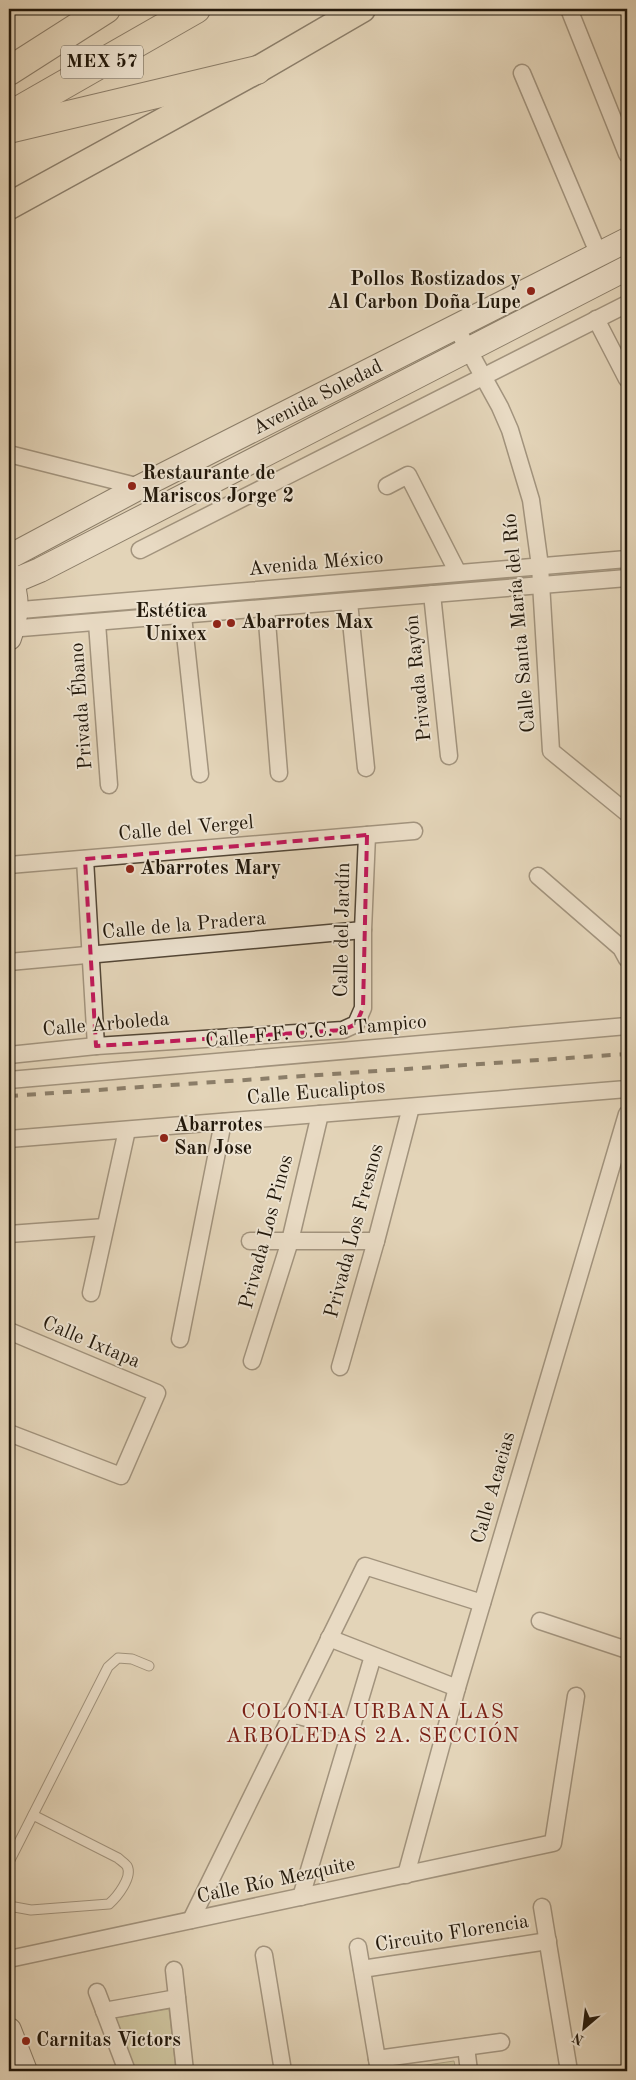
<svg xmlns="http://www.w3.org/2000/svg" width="636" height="2080" font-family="'Old Standard TT',serif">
<rect width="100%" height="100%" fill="#e3d4b8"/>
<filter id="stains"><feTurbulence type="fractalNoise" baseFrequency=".004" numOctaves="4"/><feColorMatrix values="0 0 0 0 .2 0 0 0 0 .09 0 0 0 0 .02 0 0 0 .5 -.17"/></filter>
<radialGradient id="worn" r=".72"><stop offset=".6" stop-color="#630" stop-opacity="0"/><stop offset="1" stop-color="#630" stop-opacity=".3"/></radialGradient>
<g fill="#babb8a" stroke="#6e694a">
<polygon points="169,2009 176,2071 135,2071 116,2018"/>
<polygon points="454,2061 456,2071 393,2071 393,2070"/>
</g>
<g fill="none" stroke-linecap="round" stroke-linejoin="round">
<g stroke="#524636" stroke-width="11">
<g id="lane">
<polyline points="9,1862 108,1667 118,1658 132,1659 149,1666"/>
<path d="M9,1906L31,1910L109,1904C117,1897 133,1877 127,1866C125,1863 120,1860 118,1858L33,1815"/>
</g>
</g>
<g stroke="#524636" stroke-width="19">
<g id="street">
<polyline points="569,9 627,154"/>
<polyline points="522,73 599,255"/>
<polyline points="596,319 627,379"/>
<polyline points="457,329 500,407 510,430 531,500 540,566 551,751 627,813"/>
<polyline points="9,454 140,487"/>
<polyline points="387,486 408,475 458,573"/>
<polyline points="140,550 627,304"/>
<polyline points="432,594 449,756"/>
<polyline points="349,602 366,768"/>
<polyline points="266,609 279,773"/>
<polyline points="9,611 627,559"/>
<polyline points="183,616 200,774"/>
<polyline points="97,623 109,785"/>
<polyline points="9,629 627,578"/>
<polyline points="85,859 96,1046"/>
<polyline points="9,865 414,831"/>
<polyline points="538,876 621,948 627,959"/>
<polyline points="9,962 363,930"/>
<polyline points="9,1055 96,1046 343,1030 356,1024 363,1008 363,930 367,835"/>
<polyline points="9,1080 627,1026"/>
<polyline points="9,1139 627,1089"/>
<polyline points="9,1234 105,1227"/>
<polyline points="250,1241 376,1241"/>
<polyline points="91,1293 127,1130"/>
<polyline points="9,1331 157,1393 121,1476 9,1433"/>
<polyline points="180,1339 223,1122"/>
<polyline points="252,1361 290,1241 320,1114"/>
<polyline points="340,1367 376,1241 411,1107"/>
<polyline points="540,1621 627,1650"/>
<polyline points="329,1638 457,1688"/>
<polyline points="291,1714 350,1729"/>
<polyline points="406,1875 457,1688 627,1114"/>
<polyline points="301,1897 373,1656"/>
<polyline points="542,1907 569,2071"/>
<polyline points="191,1920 365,1566 482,1603"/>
<polyline points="358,1947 379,2071"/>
<polyline points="264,1955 283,2071"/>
<polyline points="9,1959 553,1843 576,1696"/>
<polyline points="362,1969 548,1941"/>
<polyline points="174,1970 185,2071"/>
<polyline points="97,1992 127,2071"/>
<polyline points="104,2011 177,1998"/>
<polyline points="466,2047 469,2071"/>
<polyline points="377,2059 501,2042"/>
</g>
</g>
<g stroke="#21170a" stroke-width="26">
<g id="secondary">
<polyline points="9,557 140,487 627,240"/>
<path d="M9,574C18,598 18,613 9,638"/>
<polyline points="9,583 40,570 627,268"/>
<polyline points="9,2030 25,2071"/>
</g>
</g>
<g stroke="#21170a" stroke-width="29">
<polyline id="primary" points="9,206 257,70 362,9"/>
</g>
<g stroke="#21170a" stroke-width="30">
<g id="highway">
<polyline points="9,71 106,9"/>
<polyline points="9,116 196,9"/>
<polyline points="9,129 257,70"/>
</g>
</g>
<use href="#lane" stroke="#ede3d1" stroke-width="9"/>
<use href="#street" stroke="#ede3d1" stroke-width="16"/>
<use href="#secondary" stroke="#ede3d1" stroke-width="24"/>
<use href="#primary" stroke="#e3d4b8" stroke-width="26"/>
<use href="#highway" stroke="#e3d4b8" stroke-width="28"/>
<polyline stroke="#21170a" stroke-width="4" stroke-dasharray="9 9" stroke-linecap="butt" points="9,1096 627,1054"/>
</g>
<path d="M0 0H636V2080H0ZM367,835L363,1008L356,1024L343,1030L96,1046L85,859Z" fill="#e3d4b8" fill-opacity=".55" fill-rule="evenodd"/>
<path fill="none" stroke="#c2185b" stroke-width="4" stroke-dasharray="10 6" stroke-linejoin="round" d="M367,835L363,1008L356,1024L343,1030L96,1046L85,859Z"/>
<g fill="#8f2418" stroke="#ede3d1" stroke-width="2">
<circle cx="531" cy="291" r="5"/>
<circle cx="132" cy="486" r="5"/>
<circle cx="231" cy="623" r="5"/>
<circle cx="217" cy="624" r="5"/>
<circle cx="130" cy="869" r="5"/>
<circle cx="164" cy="1138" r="5"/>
<circle cx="26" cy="2041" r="5"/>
</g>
<g text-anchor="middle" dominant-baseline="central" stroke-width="4" stroke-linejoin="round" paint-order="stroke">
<rect fill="#ede3d1" stroke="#5e5446" stroke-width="1" x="61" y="45.5" width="82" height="33" rx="4"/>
<g font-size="19" font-weight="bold" fill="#21170a">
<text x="102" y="62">MEX 57</text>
</g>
<g font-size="20" font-weight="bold" fill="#21170a" stroke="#ede3d1" text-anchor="start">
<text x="521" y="280" text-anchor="end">Pollos Rostizados y<tspan x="521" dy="23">Al Carbon Doña Lupe</tspan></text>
<text x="142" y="474">Restaurante de<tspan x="142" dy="23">Mariscos Jorge 2</tspan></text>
<text x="207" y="612" text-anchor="end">Estética<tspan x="207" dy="23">Unixex</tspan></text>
<text x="241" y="623">Abarrotes Max</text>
<text x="140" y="869">Abarrotes Mary</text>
<text x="174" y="1126">Abarrotes<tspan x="174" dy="23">San Jose</tspan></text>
<text x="36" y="2041">Carnitas Victors</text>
</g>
<g font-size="20" fill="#21170a" stroke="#ede3d1">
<text transform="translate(318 398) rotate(-27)">Avenida Soledad</text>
<text transform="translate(316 564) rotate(-5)">Avenida México</text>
<text transform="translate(520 623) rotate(-95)">Calle Santa María del Río</text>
<text transform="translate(419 678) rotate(-96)">Privada Rayón</text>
<text transform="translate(82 706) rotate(-94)">Privada Ébano</text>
<text transform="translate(186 829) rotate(-5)">Calle del Vergel</text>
<text transform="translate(184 926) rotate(-5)">Calle de la Pradera</text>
<text transform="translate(343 930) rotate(-89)">Calle del Jardín</text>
<text transform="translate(106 1025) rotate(-5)">Calle Arboleda</text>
<text transform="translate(316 1032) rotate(-5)">Calle F.F. C.C. a Tampico</text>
<text transform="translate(316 1093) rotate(-5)">Calle Eucaliptos</text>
<text transform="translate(355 1231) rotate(-75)">Privada Los Fresnos</text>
<text transform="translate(267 1232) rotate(-75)">Privada Los Pinos</text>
<text transform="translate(91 1343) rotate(23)">Calle Ixtapa</text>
<text transform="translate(494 1488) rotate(-74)">Calle Acacias</text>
<text transform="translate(276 1881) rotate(-12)">Calle Río Mezquite</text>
<text transform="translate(452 1934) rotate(-9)">Circuito Florencia</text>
</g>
<g font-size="21" letter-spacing="1" fill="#7a1f14" stroke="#ede3d1">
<text x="373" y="1712">COLONIA URBANA LAS<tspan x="373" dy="24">ARBOLEDAS 2A. SECCIÓN</tspan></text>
</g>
</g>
<rect width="636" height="2080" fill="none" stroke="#e3d4b8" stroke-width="30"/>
<rect x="10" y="10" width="616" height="2060" fill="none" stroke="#21170a" stroke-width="2.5"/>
<rect x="15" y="15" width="606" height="2050" fill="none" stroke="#21170a"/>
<g transform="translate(584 2028) rotate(208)" stroke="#ede3d1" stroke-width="4" paint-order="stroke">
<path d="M0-4L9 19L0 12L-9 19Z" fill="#21170a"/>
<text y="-8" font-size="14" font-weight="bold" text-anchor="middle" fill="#21170a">N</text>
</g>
<rect width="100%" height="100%" filter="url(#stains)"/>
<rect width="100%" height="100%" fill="url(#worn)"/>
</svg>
